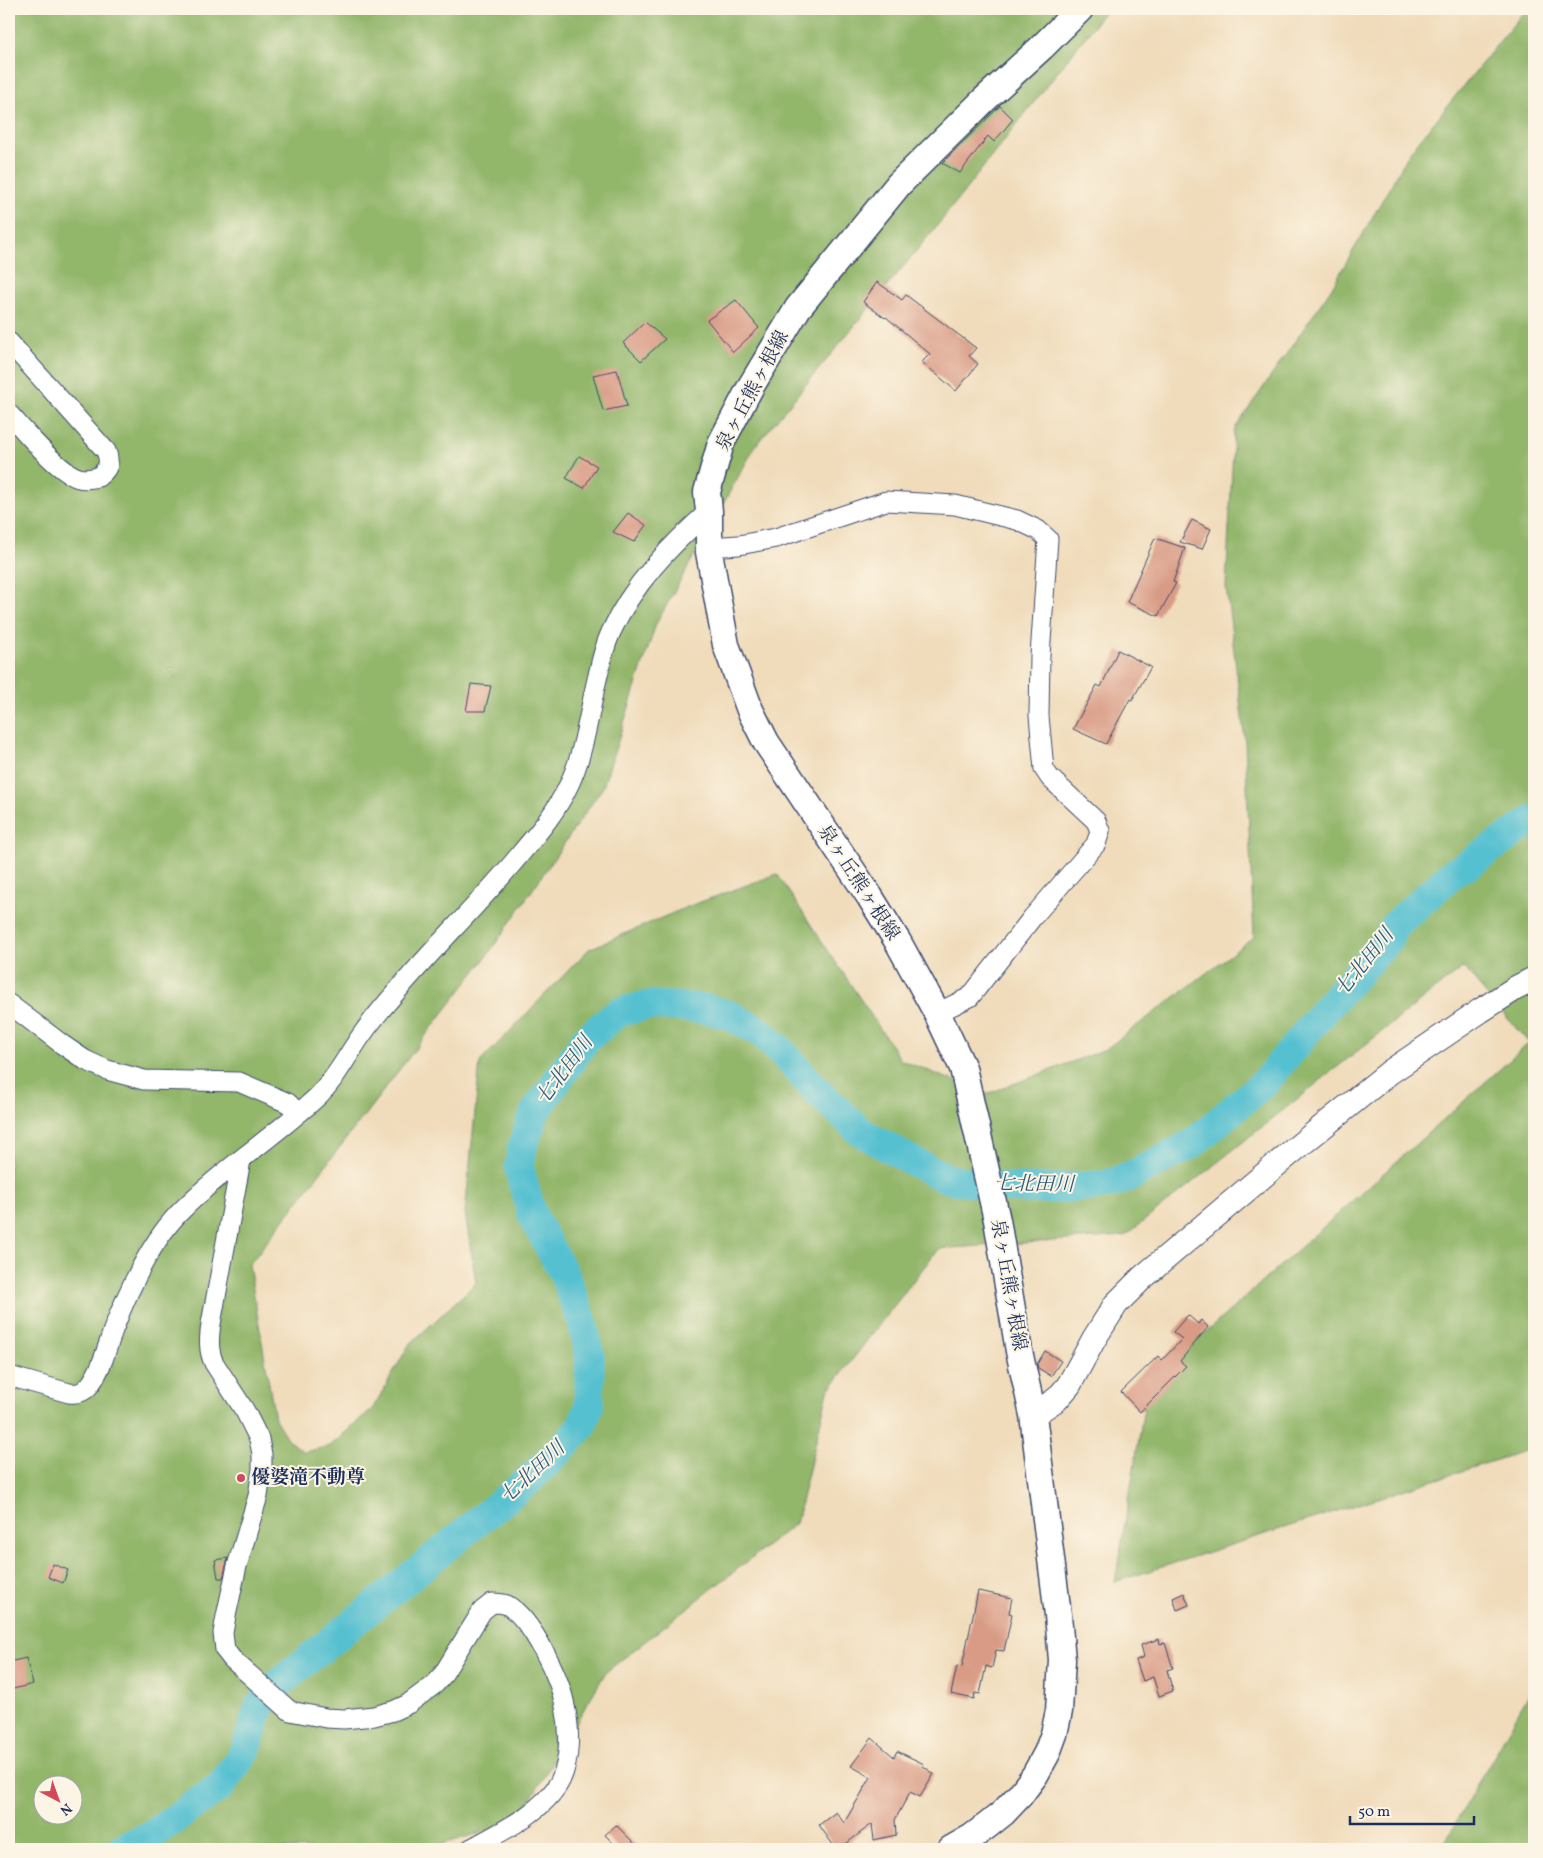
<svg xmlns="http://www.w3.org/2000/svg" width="1543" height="1858" font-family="Vollkorn,'Noto Serif JP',serif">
<rect width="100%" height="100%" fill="#fcf5e5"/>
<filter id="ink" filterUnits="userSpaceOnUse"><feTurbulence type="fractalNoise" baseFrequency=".02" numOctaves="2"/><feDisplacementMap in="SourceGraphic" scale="10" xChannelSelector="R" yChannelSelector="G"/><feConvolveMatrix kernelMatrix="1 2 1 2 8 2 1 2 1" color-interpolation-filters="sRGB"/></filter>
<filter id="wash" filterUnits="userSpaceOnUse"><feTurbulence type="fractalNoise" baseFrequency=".0096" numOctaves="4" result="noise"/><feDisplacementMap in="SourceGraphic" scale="20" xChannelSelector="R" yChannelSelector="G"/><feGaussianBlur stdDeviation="1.12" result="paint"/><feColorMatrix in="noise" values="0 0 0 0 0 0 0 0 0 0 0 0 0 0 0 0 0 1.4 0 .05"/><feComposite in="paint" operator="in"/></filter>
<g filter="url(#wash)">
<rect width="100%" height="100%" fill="#f0dcbb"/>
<g fill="#92b66b" stroke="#567264" fill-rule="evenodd">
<path d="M9,9H1107L945,216L756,445L656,624L603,787L487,956L249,1265L275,1419L288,1440L304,1452L330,1446L373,1408L409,1345L476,1283L465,1213L480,1062L589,949L687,907L777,874L901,1060L987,1094L1106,1049L1254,937L1245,742L1226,586L1234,430L1331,289L1410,152L1526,9H1534V1448L1115,1582L1148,1384L1529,1043L1463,967L1125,1236L938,1249L828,1391L796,1523L606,1672L517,1822L426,1849H9ZM42,1786H72V1816H42Z"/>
<polygon points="1534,1685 1534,1849 1441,1849"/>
</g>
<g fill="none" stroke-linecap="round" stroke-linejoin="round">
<polyline stroke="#55c0d0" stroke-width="30" points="121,1849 153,1834 221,1786 246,1750 259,1707 279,1683 529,1480 569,1441 582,1426 589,1406 590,1356 582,1320 564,1274 533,1217 522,1180 519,1166 523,1145 535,1112 586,1039 619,1012 649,1005 707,1009 729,1015 760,1032 778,1048 818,1092 861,1132 908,1159 948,1179 1010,1188 1045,1189 1106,1185 1129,1177 1192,1144 1265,1082 1329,1005 1387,941 1394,926 1455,871 1467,865 1534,819"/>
</g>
<g id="blocks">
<g fill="#d99b85">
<polygon points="1000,106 1013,119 994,142 988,136 960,173 942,163"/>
<polygon points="877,282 902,300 906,295 976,348 969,356 978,364 956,391 922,362 930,354 886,317 885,318 863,302"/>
<polygon points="736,300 759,328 733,352 707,320"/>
<polygon points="645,322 665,339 641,361 623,343"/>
<polygon points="617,370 627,406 603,411 593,375"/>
<polygon points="579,456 597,466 584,488 566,478"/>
<polygon points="628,513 646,525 634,542 613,532"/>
<polygon points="1192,520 1211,529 1202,549 1180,542"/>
<polygon points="1155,538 1185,548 1173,582 1176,583 1158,616 1127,602"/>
<polygon points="1118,650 1151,667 1132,700 1130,699 1106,744 1073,729 1097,685 1101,687"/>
<polygon points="471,684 491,686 485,711 466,711"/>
<polygon points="1188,1315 1198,1324 1201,1320 1208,1327 1180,1361 1186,1366 1140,1412 1121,1392 1158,1356 1162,1360 1182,1339 1173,1332"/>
<polygon points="1045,1351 1061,1361 1051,1376 1038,1368 1037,1364"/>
<polygon points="228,1558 223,1578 218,1578 215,1560"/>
<polygon points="53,1564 68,1570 63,1583 48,1577"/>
<polygon points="978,1591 1012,1598 1009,1613 1012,1614 1004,1651 996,1650 992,1668 986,1666 980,1694 975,1693 974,1699 951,1694 957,1666 962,1667"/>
<polygon points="1184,1593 1189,1605 1177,1610 1173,1598"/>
<polygon points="1159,1639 1160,1644 1165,1643 1173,1668 1167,1670 1173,1691 1159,1696 1153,1677 1143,1681 1136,1660 1144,1657 1141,1645"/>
<polygon points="26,1658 33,1684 9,1690 9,1662"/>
<polygon points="872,1738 894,1757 897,1751 924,1764 923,1766 934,1774 920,1797 910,1792 895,1820 896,1835 874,1840 872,1824 839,1849 836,1849 819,1825 836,1812 844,1823 871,1777 851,1766"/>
<polygon points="616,1825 640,1849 619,1849 605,1835"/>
</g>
</g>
</g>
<g filter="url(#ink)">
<use href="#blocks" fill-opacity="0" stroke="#3b496c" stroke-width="1"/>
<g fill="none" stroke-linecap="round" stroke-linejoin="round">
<g stroke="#3b496c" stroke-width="21">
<g id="minor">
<path d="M9,342L106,451C111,464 108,469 98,477C92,478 85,480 79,478C59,473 24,430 9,414"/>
<polyline points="709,547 739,545 776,538 886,501 955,505 1017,520 1038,530 1048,539 1040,656 1039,716 1044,769 1050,778 1096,821 1100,831 1096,844 1032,918 970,997 937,1013"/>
<polyline points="9,1004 63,1045 85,1060 107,1070 144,1080 239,1082 288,1103 298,1113"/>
<path d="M241,1160L211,1324C209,1338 208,1351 214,1363L245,1411L259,1439L262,1454V1469L258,1496L237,1566L226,1616L223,1633L225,1650L232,1659L290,1711L326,1718L344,1719L374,1716L393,1711L408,1704L435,1684L442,1676L482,1611L492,1603C497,1603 502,1603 507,1605C532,1619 560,1678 565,1706C570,1729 571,1759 560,1781C544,1812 499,1833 470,1849"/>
<path d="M9,1376L69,1393C77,1394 83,1393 89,1386C101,1371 107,1348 113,1330C128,1291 150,1243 179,1213C221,1170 273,1138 317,1097C332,1083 342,1065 353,1048C366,1027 382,1008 398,990C438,943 483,900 522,852C535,836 549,821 559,803C584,764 587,719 598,675C601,661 605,645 611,632C632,585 671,545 709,511"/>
</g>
</g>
<g stroke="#3b496c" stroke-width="26">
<polyline id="tertiary" points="1033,1415 1057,1399 1069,1385 1094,1339 1116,1304 1142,1278 1289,1154 1390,1072 1480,1011 1516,988 1534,979"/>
</g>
<g stroke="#3b496c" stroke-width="29">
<polyline id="secondary" points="951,1849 972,1837 988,1825 1003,1813 1020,1795 1035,1775 1047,1753 1054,1734 1059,1711 1062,1660 1058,1615 1033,1415 1019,1351 997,1220 963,1068 937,1013 898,942 870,897 766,742 750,710 726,645 709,552 709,511 707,492 721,443 751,386 798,308 899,184 984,100 1042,47 1080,9"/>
</g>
<use href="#minor" stroke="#fff" stroke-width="19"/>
<use href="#tertiary" stroke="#fff" stroke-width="24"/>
<use href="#secondary" stroke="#fff" stroke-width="26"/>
</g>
</g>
<circle fill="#d1495b" stroke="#fcf5e5" stroke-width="2" cx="241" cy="1478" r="5"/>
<g text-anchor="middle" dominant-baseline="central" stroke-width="4" stroke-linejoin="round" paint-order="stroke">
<g font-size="19" fill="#1b2f5e" stroke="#fcf5e5">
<text transform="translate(753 391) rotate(-62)">泉ヶ丘熊ヶ根線</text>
<text transform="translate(858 883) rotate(57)">泉ヶ丘熊ヶ根線</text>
<text transform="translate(1008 1285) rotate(80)">泉ヶ丘熊ヶ根線</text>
</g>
<g font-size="19" font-weight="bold" fill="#1b2f5e" stroke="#fcf5e5" text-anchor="start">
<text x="251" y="1478">優婆滝不動尊</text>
</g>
<g font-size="20" font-style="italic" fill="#2c5a80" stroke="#fcf5e5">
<text transform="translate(1365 963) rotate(-51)">七北田川</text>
<text transform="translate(565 1071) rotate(-53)">七北田川</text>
<text transform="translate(1034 1185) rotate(1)">七北田川</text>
<text transform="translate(533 1473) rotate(-43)">七北田川</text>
</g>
</g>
<rect width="1543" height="1858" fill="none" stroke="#fcf5e5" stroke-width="30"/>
<g transform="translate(58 1800) rotate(139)"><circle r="24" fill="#fcf5e5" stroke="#a2a6af"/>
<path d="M0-4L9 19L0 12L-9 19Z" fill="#d1495b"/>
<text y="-8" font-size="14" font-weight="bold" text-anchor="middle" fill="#1b2f5e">N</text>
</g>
<path d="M1350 1816v8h124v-8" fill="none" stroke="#1b2f5e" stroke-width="2.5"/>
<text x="1358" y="1816" font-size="15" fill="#1b2f5e" stroke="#fcf5e5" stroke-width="4" paint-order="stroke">50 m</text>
</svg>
